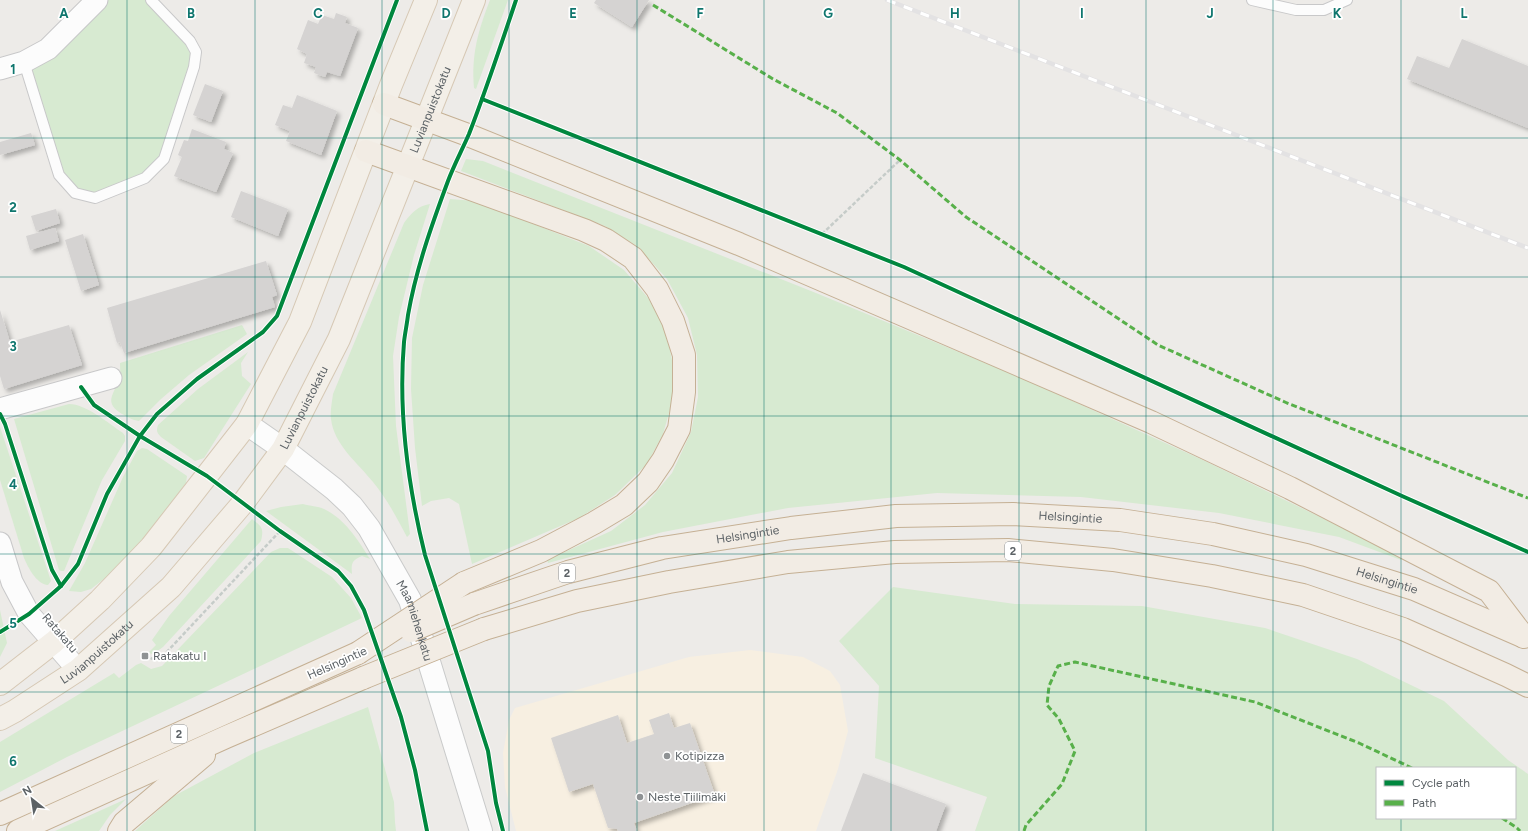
<svg xmlns="http://www.w3.org/2000/svg" width="1528" height="831" font-family="Figtree,sans-serif">
<defs>
<filter id="shadow"><feDropShadow dx="3.5" dy="3.5" stdDeviation="2" flood-color="#0004"/></filter>
</defs>
<rect width="100%" height="100%" fill="#edebe8"/>
<polygon fill="#f7efe1" points="750,650 803,657 830,671 840,685 848,731 838,769 816,831 516,831 505,787 503,753 509,720 515,708 689,657"/>
<g fill="#d7ead1" fill-rule="evenodd">
<polygon points="97,0 151,0 196,52 164,159 145,178 95,198 75,193 59,175 24,62"/>
<path d="M490,0H508L476,89L474,88C471,55 478,31 490,0Z"/>
<polygon points="466,159 483,161 816,293 1024,379 1205,461 1402,557 1401,560 1339,537 1219,513 1081,497 937,493 788,508 663,532 548,563 547,560 611,531 645,505 672,473 691,432 698,397 697,355 688,318 667,279 637,246 605,226 461,171"/>
<polygon points="450,199 475,201 589,246 624,270 649,299 666,330 673,365 673,399 663,434 647,464 615,495 579,518 472,564 459,504 449,498 431,501 422,506 415,448 411,389 412,338 423,285"/>
<path d="M430,204L414,255L399,317L393,356L396,426L410,534L407,537C397,518 387,499 373,482C358,463 334,445 331,419C330,411 332,402 333,394L404,223C412,212 418,206 430,204Z"/>
<path d="M242,325L247,334L189,375L161,399L139,421C132,420 128,417 122,414C103,402 114,395 119,379C121,374 120,368 120,363Z"/>
<path d="M248,352L241,363L242,376L251,384L204,458L195,461L161,437C157,433 156,431 158,425L198,389Z"/>
<path d="M69,404C86,404 108,423 123,433L125,436V441L102,480L64,571H61L59,570L14,419Z"/>
<path d="M0,427L51,581L48,585C36,584 28,567 24,558L0,480Z"/>
<polygon points="142,448 147,449 187,476 186,483 140,544 109,575 91,589 81,592 69,591 85,563 123,477 137,451"/>
<path d="M303,504C310,506 318,506 324,509C345,519 358,540 370,559L362,556C352,560 351,563 352,574L266,511L281,507Z"/>
<path d="M252,519C262,527 264,528 261,541L163,647L156,652L151,654L149,652L156,645L152,640L169,616Z"/>
<polygon points="280,548 288,548 332,577 351,598 362,618 67,757 0,792 0,742 114,673 119,678 136,665 141,663 151,669 162,666 271,552"/>
<path d="M893,587L1015,604L1142,606L1265,628L1357,659L1444,701L1508,760L1528,774V831H975L987,797L875,758L879,686L839,641ZM1377,768H1515V818H1377Z"/>
<polygon points="0,610 7,643 0,657"/>
<polygon points="368,707 394,802 395,822 396,831 135,831 174,796 254,753"/>
<polygon points="126,799 110,815 99,831 55,831"/>
</g>
<g fill="#d5d3d2" filter="url(#shadow)">
<polygon points="596,0 649,0 632,27 594,3"/>
<polygon points="336,13 347,17 345,23 358,28 340,76 327,72 325,77 314,73 316,67 304,63 307,54 297,49 308,20 318,24 322,15 334,19"/>
<polygon points="1462,39 1528,66 1528,128 1407,79 1417,56 1449,68"/>
<polygon points="205,84 223,91 211,122 193,115"/>
<polygon points="297,95 337,111 321,155 286,141 290,131 275,125 283,105 292,108"/>
<polygon points="192,129 226,142 224,149 233,153 216,192 174,176 182,157 178,155 184,140 188,141"/>
<polygon points="31,133 35,145 0,155 0,142"/>
<polygon points="241,191 288,209 278,236 231,217"/>
<polygon points="56,209 60,223 36,231 31,216"/>
<polygon points="55,228 59,241 30,250 26,236"/>
<polygon points="83,234 99,285 81,291 65,240"/>
<polygon points="266,261 277,295 272,297 275,307 124,353 120,342 117,343 107,308"/>
<polygon points="0,310 10,342 69,325 82,365 4,389 0,376"/>
<polygon points="669,713 674,728 690,723 715,795 634,823 637,831 618,831 617,829 608,828 593,784 569,792 551,738 618,715 627,743 654,734 649,720"/>
<polygon points="863,773 946,804 936,831 841,831"/>
</g>
<g fill="none" stroke-linecap="round" stroke-linejoin="round">
<g stroke="#c8c8c9" stroke-width="12">
<g id="service">
<polyline points="1252,0 1296,10 1324,10 1347,0"/>
<polyline points="24,62 59,175 75,193 95,198 145,178 164,159 194,67 196,52 190,41 151,0"/>
</g>
</g>
<g stroke="#c8c8c9" stroke-width="23">
<g id="minor">
<polyline points="0,69 24,62 48,49 97,0"/>
<polyline points="0,409 111,378"/>
<polyline points="0,543 12,582 29,614 78,670"/>
</g>
</g>
<g stroke="#c9caca" stroke-width="24">
<g id="secondary">
<path id="s1" d="M247,424L283,449L334,489L352,506L369,528L410,600L481,831"/>
</g>
</g>
<g stroke="#d6c8b4" stroke-width="24">
<g id="primary">
<polyline points="0,684 54,642 100,600 151,547 247,424 300,322 391,85 426,0"/>
<path id="s2" d="M0,719L15,711L78,670L171,587L243,503L283,449L339,339L474,0"/>
</g>
</g>
<g stroke="#c5b094" stroke-width="24">
<g id="trunk">
<polyline points="384,104 468,135 739,244 1151,422 1290,488 1489,591 1524,637"/>
<polyline points="366,151 584,230 606,240 633,258 657,289 673,321 684,355 684,392 679,429 663,460 648,482 624,505 594,523 541,551 464,583"/>
<path id="s3" d="M474,604L568,572L662,548L791,528L896,516L1013,514L1120,520L1213,534L1306,555L1414,589L1522,636"/>
<polyline points="484,629 577,601 669,582 788,562 895,552 1008,550 1113,560 1212,576 1303,595 1403,629 1506,675 1528,686"/>
<polyline points="0,814 358,653"/>
<polyline points="18,831 226,737 363,678"/>
<polyline points="119,831 124,823 204,755"/>
</g>
</g>
<g stroke="#c6ccc9" stroke-width="2.5" stroke-dasharray="4 2" stroke-linecap="butt">
<polyline points="822,234 900,160"/>
<polyline points="145,656 153,659 163,656 280,531"/>
</g>
<use href="#service" stroke="#fcfcfc" stroke-width="10"/>
<use href="#minor" stroke="#fcfcfc" stroke-width="21"/>
<use href="#secondary" stroke="#fcfcfc" stroke-width="22"/>
<use href="#primary" stroke="#f3efe8" stroke-width="22"/>
<use href="#trunk" stroke="#f2ece4" stroke-width="22"/>
<g stroke="#e3e2e3" stroke-width="4.5">
<polyline id="rail" points="887,0 1528,248"/>
</g>
<use href="#rail" stroke="#fff" stroke-width="3" stroke-dasharray="9" stroke-linecap="butt"/>
<g stroke="#c5b094" stroke-width="24" stroke-linecap="butt">
<g id="trunk-bridge">
<polyline points="411,631 474,604"/>
<polyline points="358,653 464,583"/>
<polyline points="363,678 484,629"/>
</g>
</g>
<use href="#trunk-bridge" stroke="#f2ece4" stroke-width="22"/>
<g stroke="#58b04a" stroke-width="3" stroke-dasharray="6 3" stroke-linecap="butt">
<polyline points="653,5 773,79 837,113 900,160 966,217 1158,345 1287,403 1528,498"/>
<polyline points="1502,818 1517,828 1520,831"/>
<polyline points="1024,831 1026,825 1062,784 1075,751 1059,719 1047,705 1049,686 1058,666 1075,662 1255,702 1359,743 1412,768"/>
</g>
<g stroke="#fff" stroke-width="6">
<g id="cycleway">
<polyline points="482,99 904,267 1402,496 1528,552"/>
<polyline points="81,387 94,405 140,436 207,476 280,531 338,571 351,586 364,610 401,717 415,770 427,831"/>
<polyline points="0,414 5,424 52,570 61,586"/>
<polyline points="0,632 29,614 61,586 78,564 107,494 140,436 157,414 197,379 263,332 277,316 397,0"/>
<path d="M503,831L496,803L488,751L425,555C408,486 398,413 404,342C405,333 407,324 408,315C416,269 432,224 448,181C454,165 462,150 469,134C486,90 501,45 516,0"/>
</g>
</g>
<use href="#cycleway" stroke="#00873e" stroke-width="4"/>
</g>
<path fill="none" stroke="#0f766e" stroke-width="1" stroke-opacity="0.55" d="M127,0V831M255,0V831M382,0V831M509,0V831M637,0V831M764,0V831M891,0V831M1019,0V831M1146,0V831M1273,0V831M1401,0V768M0,138H1528M0,277H1528M0,416H1528M0,554H1528M0,692H1528M1401,818V831"/>
<g fill="#8f9294" stroke="#fff" stroke-width="1.5">
<rect x="141" y="652" width="8" height="8" rx="2"/>
<circle cx="667" cy="756" r="4"/>
<circle cx="640" cy="797" r="4"/>
</g>
<g text-anchor="middle" dominant-baseline="central" stroke-width="3.5" stroke-linejoin="round" paint-order="stroke">
<g fill="#fff" stroke="#8d9194" stroke-width="1">
<rect x="1005" y="542" width="16" height="18" rx="3"/>
<rect x="559" y="564" width="16" height="18" rx="3"/>
<rect x="171" y="725" width="16" height="18" rx="3"/>
</g>
<g font-size="11" font-weight="bold" fill="#5c6266">
<text x="1013" y="551">2</text>
<text x="567" y="573">2</text>
<text x="179" y="734">2</text>
</g>
<g font-size="12" fill="#5c6266" stroke="#fff">
<text stroke="none"><textPath href="#s2" startOffset="765">Luvianpuistokatu</textPath></text>
<text stroke="none"><textPath href="#s2" startOffset="441">Luvianpuistokatu</textPath></text>
<text stroke="none"><textPath href="#s3" startOffset="607">Helsingintie</textPath></text>
<text stroke="none"><textPath href="#s3" startOffset="283">Helsingintie</textPath></text>
<text stroke="none"><textPath href="#s3" startOffset="931">Helsingintie</textPath></text>
<text stroke="none"><textPath href="#s1" startOffset="265">Maamiehenkatu</textPath></text>
<text transform="translate(60 633) rotate(49)">Ratakatu</text>
<text stroke="none"><textPath href="#s2" startOffset="118">Luvianpuistokatu</textPath></text>
<text transform="translate(337 663) rotate(-24)">Helsingintie</text>
</g>
<g font-size="12" fill="#5c6266" stroke="#fff" text-anchor="start">
<text x="153" y="656">Ratakatu I</text>
<text x="675" y="756">Kotipizza</text>
<text x="648" y="797">Neste Tiilimäki</text>
</g>
</g>
<g font-size="13" text-anchor="middle" font-weight="bold" fill="#0f766e" stroke="#fff" stroke-width="3.5" stroke-linejoin="round" paint-order="stroke">
<text x="64" y="18">A</text>
<text x="191" y="18">B</text>
<text x="318" y="18">C</text>
<text x="446" y="18">D</text>
<text x="573" y="18">E</text>
<text x="700" y="18">F</text>
<text x="828" y="18">G</text>
<text x="955" y="18">H</text>
<text x="1082" y="18">I</text>
<text x="1210" y="18">J</text>
<text x="1337" y="18">K</text>
<text x="1464" y="18">L</text>
<text x="13" y="74">1</text>
<text x="13" y="212">2</text>
<text x="13" y="351">3</text>
<text x="13" y="489">4</text>
<text x="13" y="628">5</text>
<text x="13" y="766">6</text>
</g>
<rect x="1376" y="767" width="140" height="52" fill="#ffffff" stroke="#bec0c2"/>
<rect x="1384" y="780" width="20" height="6" fill="#00873e" stroke="#bec0c2"/>
<text x="1412" y="787" font-size="12" fill="#5c6266">Cycle path</text>
<rect x="1384" y="800" width="20" height="6" fill="#58b04a" stroke="#bec0c2"/>
<text x="1412" y="807" font-size="12" fill="#5c6266">Path</text>
<g transform="translate(32 799) rotate(330)" stroke="#ffffff" stroke-width="3" paint-order="stroke">
<path d="M0-3L7 15L0 10L-7 15Z" fill="#5c6266"/>
<text y="-6" font-size="11" font-weight="bold" text-anchor="middle" fill="#5c6266">N</text>
</g>
</svg>
